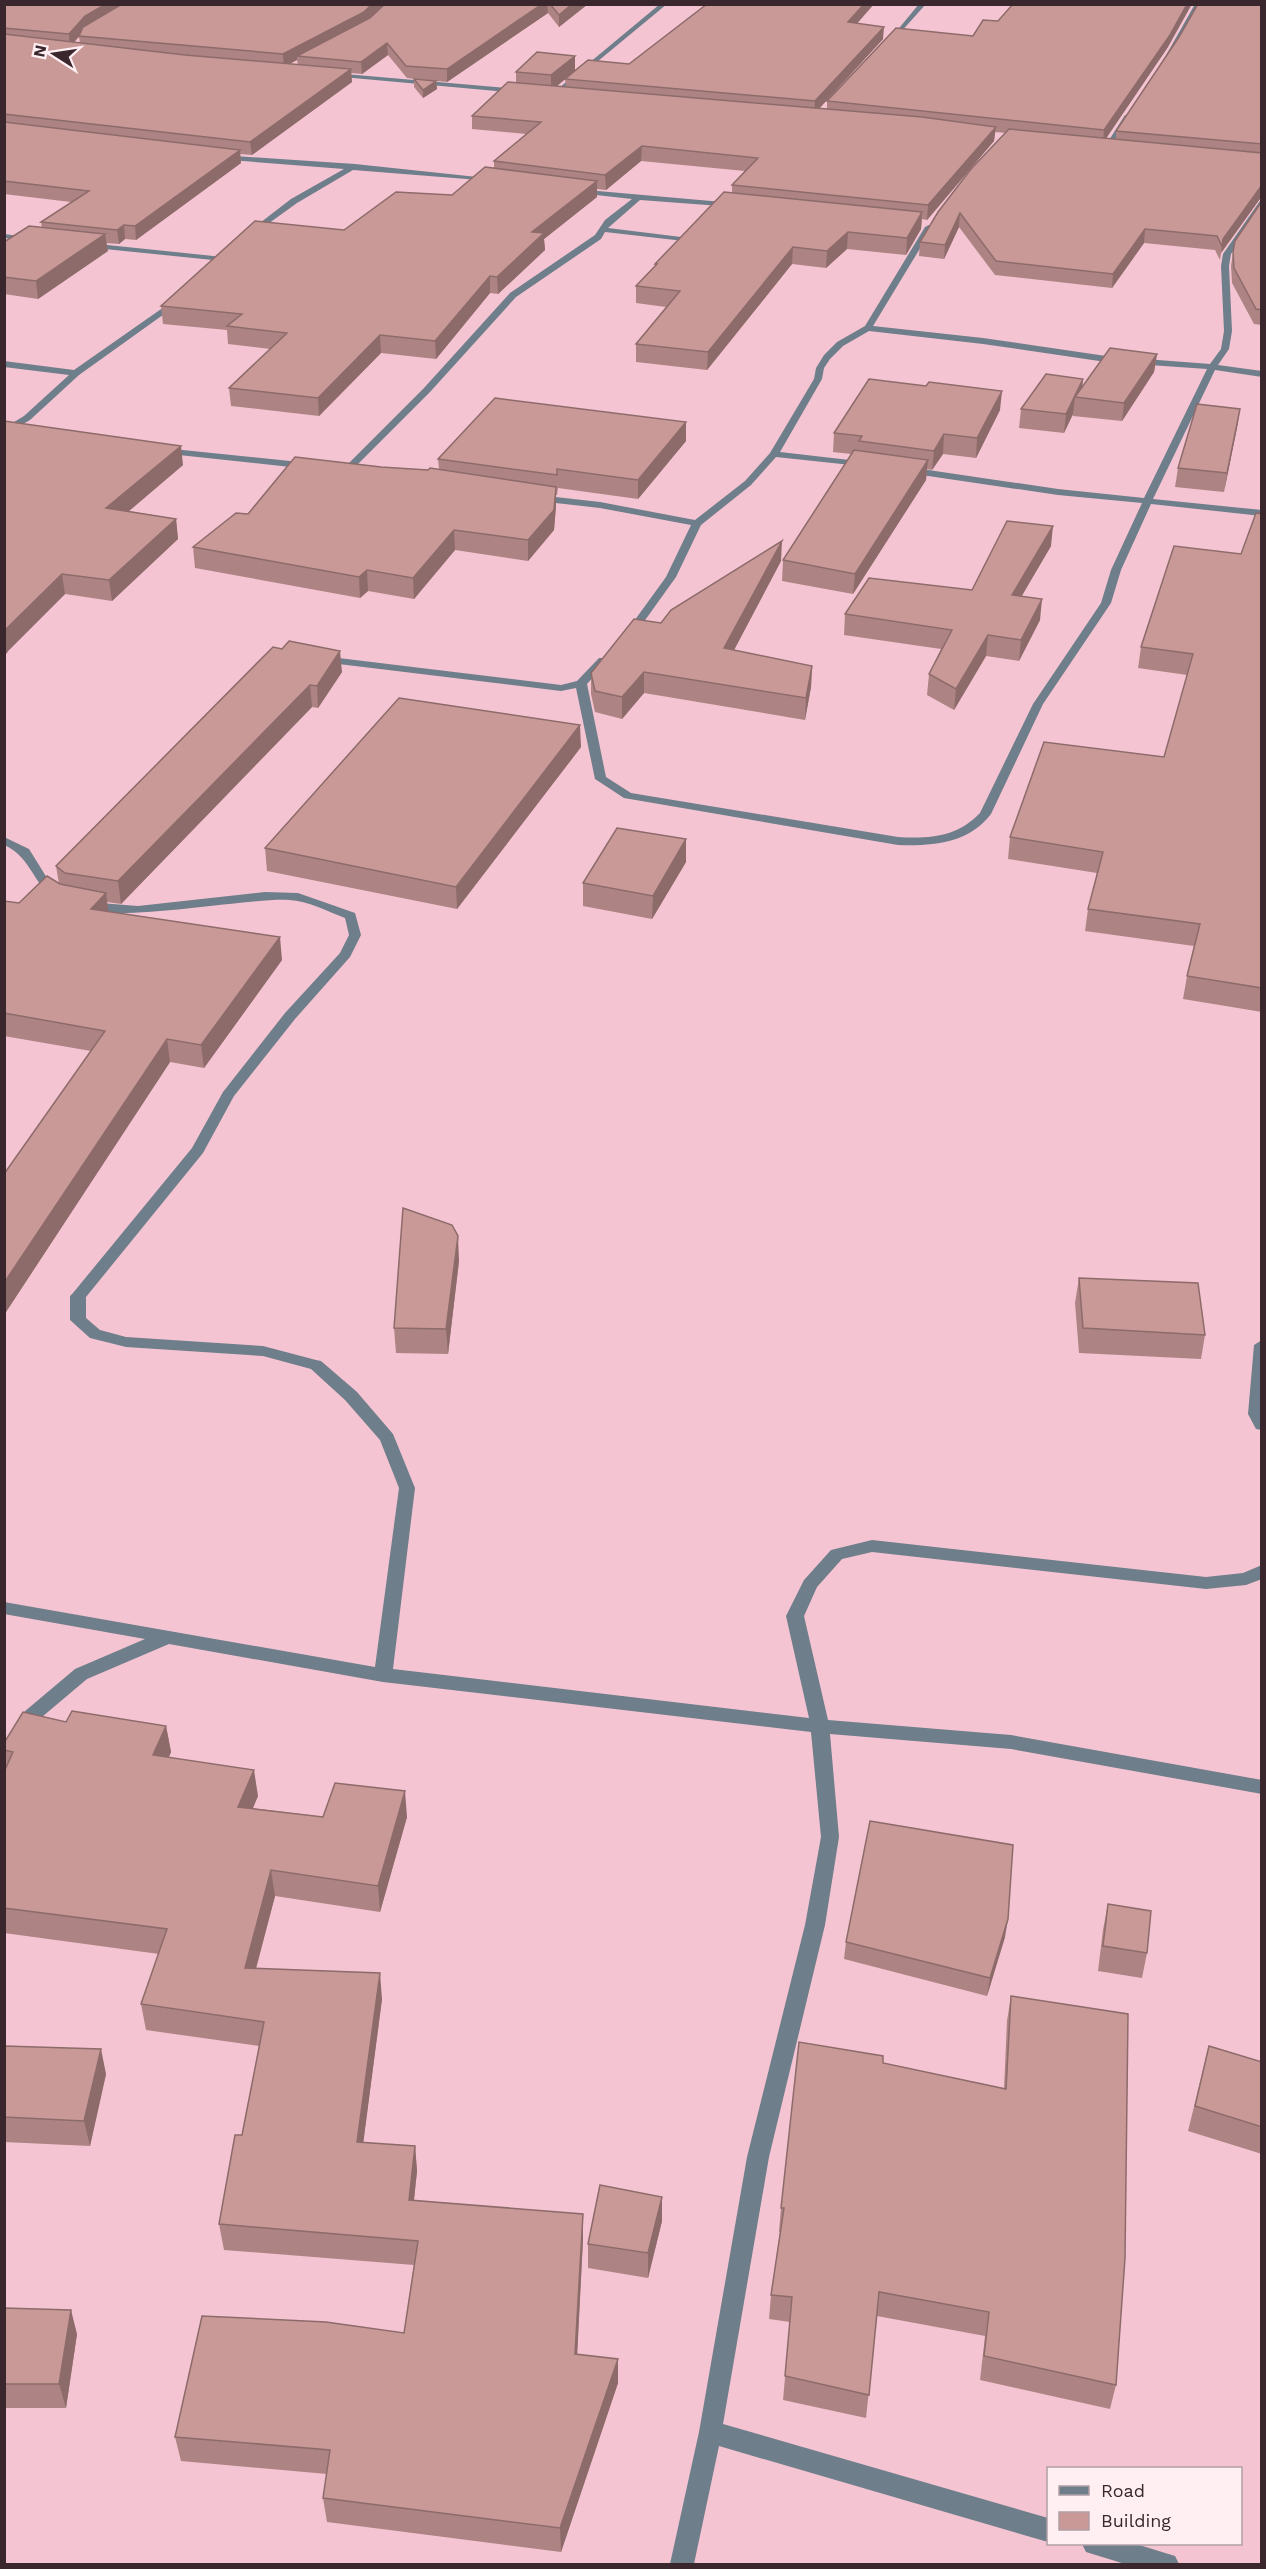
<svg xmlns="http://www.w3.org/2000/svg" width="1266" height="2569" font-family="'Work Sans',sans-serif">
<rect width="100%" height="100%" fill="#f5c4d2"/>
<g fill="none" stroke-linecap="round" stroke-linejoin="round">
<g fill="#6e7e8a" fill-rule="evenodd">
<polygon points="660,4 667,4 557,95 553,95 553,93"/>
<polygon points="919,4 926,4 890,44 886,44"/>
<polygon points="1195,4 1201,4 1169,58 1164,59"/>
<polygon points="333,73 518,89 521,91 518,93 331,76"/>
<polygon points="1125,115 1130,116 1110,148 1104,148"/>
<polygon points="220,155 355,164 496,179 492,181 353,170 297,203 250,237 247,233 291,199 344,169 217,159"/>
<polygon points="575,189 734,203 738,205 734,207 640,200 608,228 681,237 684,241 605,232 601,239 516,297 430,392 350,472 344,472 344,468 424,388 510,293 595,235 605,220 632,199 578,193"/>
<path d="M1262,198V207L1231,254L1229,266L1232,331L1229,349L1218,365L1262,371V377L1215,370L1153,499L1262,510V516L1151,504L1121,570L1111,603L1043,704L991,814C968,844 933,846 898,845L624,798L595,779L576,688L561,691L322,662L317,659L322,656L561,685L577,681L599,658H607V662L587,684L606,777L631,793L898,837C930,839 957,837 980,813L1033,704L1101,603L1111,570L1142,503L1058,495L908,473L903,470L908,467L1058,489L1144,498L1207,369L1106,362L983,344L869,331L843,346L830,359L824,368L822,379L780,452L867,462L870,463V467L776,457L751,485L701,525L676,577L633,637L629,638L624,635L666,577L691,525L600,508L538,501L533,498L538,495L600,502L695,520L745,481L770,453L814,379L816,368L824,355L837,342L865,326L925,227L929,225L933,227L873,326L983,338L1106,356L1210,364L1221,349L1224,331L1221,266L1223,254Z"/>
<polygon points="4,234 35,238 31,240 4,238"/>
<polygon points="88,243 223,257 227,259 223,261 85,247 85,243"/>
<polygon points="174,300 181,302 79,375 30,420 4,435 4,428 24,416 69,375 4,367 4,361 74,370"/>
<polygon points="163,448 309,463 314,466 309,469 160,453 160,449"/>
<path d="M4,837L29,849L47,878L61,894L59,897H51C33,880 28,855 4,845Z"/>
<path d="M265,892L298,893L355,913L361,935L350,957L295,1019L234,1096L203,1153L86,1297V1318L100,1330L126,1337L263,1346L316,1360L321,1361L357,1392L393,1434L415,1488L393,1669L809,1718L786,1616L804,1580L831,1550L872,1540L1206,1577L1243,1573L1262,1565V1579L1246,1585L1206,1589L872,1552L842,1559L817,1587L804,1616L828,1720L1011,1735L1262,1780V1794L1011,1749L830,1734L839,1837L825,1925L769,2157L723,2424L1048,2518V2542L719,2446L694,2564H670L699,2432L747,2157L805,1925L821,1837L811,1732L383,1682L169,1644L87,1679L36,1722L10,1767L4,1769V1745L24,1712L75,1669L145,1639L4,1614V1602L375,1667L399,1488L380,1440L345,1400L311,1369L263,1356L126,1347L90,1338L70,1320V1296L73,1293L192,1148L223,1092L285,1013L340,953L349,935L345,918C327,911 308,901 289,900C250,897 102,926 81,906L87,902L138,906Z"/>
<polygon points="1262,1340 1262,1430 1256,1429 1248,1414 1254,1345"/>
<polygon points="1082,2544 1136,2544 1175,2556 1179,2564 1125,2564 1086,2552"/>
</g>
</g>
<g fill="#ad8483" fill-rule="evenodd">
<path d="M4,4H588L559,27L548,13L447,82L407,78L388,55L362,74L351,73L352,82L252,155L240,154L241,163L136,240L125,239L119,244L106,243L108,251L38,299L4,294V242L42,228L41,222L71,202L4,194ZM79,37L80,43L74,42ZM297,60L298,65L289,64Z"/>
<path d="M687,4H874L857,23L883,39L819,109H827V101L973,36L1168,47L1106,138L1116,139V131L1262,4V196L1221,253L1220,260L1215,250L1144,243L1112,288L995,275L959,227L944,259L919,256L920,242L1006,133L995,132L994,141L927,220L922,219L921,229L906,255L847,249L826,268L792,264L707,370L636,362V344L666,307L636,303V286L655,267V264L732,192V185L745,171L641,161L606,190L597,189V197L544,239L545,250L498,294L490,293L436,359L381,353L319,416L231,406L229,388L270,349L228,344L227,330L163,324L161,306L344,230L452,195L494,168V161L526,134L472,129V116L516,83V72L575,56V71L629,64L705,6ZM565,79L566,87L557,86Z"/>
<polygon points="414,79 436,81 437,89 423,98 414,87"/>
<polygon points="1262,201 1262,325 1254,324 1232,283 1231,266 1235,241"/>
<polygon points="1157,354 1154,372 1122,421 1073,416 1073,414 1064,433 1019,428 1021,409 1083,379 1082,387"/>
<polygon points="1240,409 1224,492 1175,487 1178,468"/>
<polygon points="1000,410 976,458 943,454 932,470 927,469 926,480 853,594 782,581 783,560 851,454 833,452 834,433"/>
<polygon points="4,421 183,465 129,511 176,519 178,539 112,601 65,594 9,650"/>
<polygon points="686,441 638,499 558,488 557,495 556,495 556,506 554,530 528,561 455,550 414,599 368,591 360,598 195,568 193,547 248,514 381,467 428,470 439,469 438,459"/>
<polygon points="1262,514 1262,1012 1183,999 1187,976 1194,946 1085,931 1088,909 1097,873 1008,859 1010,837 1164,757 1187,675 1138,668 1141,647 1241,554"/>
<polygon points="1051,546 1021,597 1040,620 1019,661 986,656 954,710 927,695 929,674 941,649 844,635 845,614 972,590"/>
<polygon points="781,561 734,650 812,666 811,687 805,720 644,693 622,719 595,712 591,694 591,673 661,623"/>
<polygon points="273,647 342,672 318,708 312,707 121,904 107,902 108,911 282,960 204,1068 170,1062 4,1315 4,1174 91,1051 4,1036 4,901 19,903 59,884 56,866"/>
<polygon points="581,747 457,909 267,871 265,848"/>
<polygon points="686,839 686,862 652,919 583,906 583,883"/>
<polygon points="459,1261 448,1354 396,1353 394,1328"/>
<polygon points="1079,1278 1205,1335 1201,1359 1079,1353 1075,1303"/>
<polygon points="66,1722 166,1726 171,1752 169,1757 258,1796 253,1808 323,1817 407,1817 380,1912 275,1896 256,1969 382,1999 363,2143 415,2146 417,2171 414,2201 583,2239 577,2354 618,2383 561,2552 327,2522 323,2498 327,2474 181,2461 175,2437 404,2333 414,2265 224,2250 219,2224 242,2135 259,2046 146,2030 141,2004 159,1954 4,1933 4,1743"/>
<polygon points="1108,1904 1147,1953 1142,1978 1098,1971 1103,1930"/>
<polygon points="1005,1937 987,1996 844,1959 846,1942"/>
<polygon points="1011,1996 1116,2385 1110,2409 980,2380 985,2336 877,2316 866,2418 783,2400 790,2322 769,2319 771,2295 780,2232 779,2232 781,2208 883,2063 1004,2089 1007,2021"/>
<polygon points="4,2046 106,2074 90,2146 4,2142"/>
<polygon points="1209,2046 1262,2062 1262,2154 1188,2131"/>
<polygon points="662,2221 648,2278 588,2268 588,2244"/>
<polygon points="4,2308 77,2334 66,2408 4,2408"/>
</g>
<g fill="#8d6b6a">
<polygon points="106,4 128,4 86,28 70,47 69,34 85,16"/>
<polygon points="372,4 385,4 365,24 297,56 297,60 284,67 283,54"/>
<polygon points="542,4 547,4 548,13 447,82 447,69"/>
<polygon points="572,4 588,4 559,27 559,15"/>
<polygon points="864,4 874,4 848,34 848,22"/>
<polygon points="1187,4 1192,4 1168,47 1103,143 1104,130"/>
<polygon points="884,27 883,39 814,114 815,101"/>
<polygon points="387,43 388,55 362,74 361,62"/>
<polygon points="575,56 575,71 551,91 551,75"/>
<polygon points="351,69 352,82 252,155 250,142"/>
<polygon points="436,81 437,89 423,98 423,90"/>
<polygon points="996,127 994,141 927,220 928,205"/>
<polygon points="642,146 641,161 606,190 605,175"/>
<polygon points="240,150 241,163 136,240 135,226"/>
<polygon points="597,181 597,197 544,239 545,250 498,294 497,277 532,232"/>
<polygon points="1262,185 1262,196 1221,253 1220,260 1223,239"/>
<polygon points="922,212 921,229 906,255 907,238"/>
<polygon points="960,213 959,227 944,259 945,245"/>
<polygon points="124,225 125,239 119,244 117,230"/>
<polygon points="1145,229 1144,243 1112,288 1113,274"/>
<polygon points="848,232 847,249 826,268 827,251"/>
<polygon points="105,234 108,251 38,299 36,281"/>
<polygon points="793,247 792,264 707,370 708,352"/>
<polygon points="490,276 490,293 436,359 435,341"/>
<polygon points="380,335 381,353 319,416 318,398"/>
<polygon points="1157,354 1154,372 1122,421 1124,403"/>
<polygon points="1083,379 1081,398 1075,397 1073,414 1064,433 1066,414"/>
<polygon points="1002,391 1000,410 976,458 977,438"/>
<polygon points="1240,409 1237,428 1224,492 1227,473"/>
<polygon points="686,422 686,441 638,499 638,480"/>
<polygon points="944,434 943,454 932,470 934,451"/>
<polygon points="181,446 183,465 109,528 106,508"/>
<polygon points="928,460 926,480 853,594 855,574"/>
<polygon points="556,487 556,506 554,530 528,561 528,540"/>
<polygon points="176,519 178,539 112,601 109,580"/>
<polygon points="1053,526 1051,546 1010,616 1012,595"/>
<polygon points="454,530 455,550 414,599 413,578"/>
<polygon points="782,541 781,561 724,669 724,648"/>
<polygon points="367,570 368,591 360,598 359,577"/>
<polygon points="62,574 65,594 9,650 4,657 4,631"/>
<polygon points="1042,599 1040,620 1019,661 1021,640"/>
<polygon points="988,635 986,656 954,710 956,689"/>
<polygon points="340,651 342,672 318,708 317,686"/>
<polygon points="812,666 811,687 805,720 806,698"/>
<polygon points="644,672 644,693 622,719 622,697"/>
<polygon points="310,685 312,707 121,904 118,881"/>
<polygon points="580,725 581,747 457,909 456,887"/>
<polygon points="686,839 686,862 652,919 653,896"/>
<polygon points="106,893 109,916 91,909"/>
<polygon points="280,937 282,960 204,1068 201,1045"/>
<polygon points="167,1039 170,1062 4,1315 4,1283"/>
<polygon points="458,1236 459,1261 448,1354 446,1329"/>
<polygon points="166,1726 171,1752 158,1781 153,1755"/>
<polygon points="254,1770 258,1796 242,1833 238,1807"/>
<polygon points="405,1791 407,1817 380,1912 378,1886"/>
<polygon points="271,1870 275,1896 249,1994 245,1968"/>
<polygon points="1008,1919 1005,1937 987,1996 990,1978"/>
<polygon points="380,1973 382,1999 360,2168 357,2142"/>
<polygon points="101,2049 106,2074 90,2146 84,2121"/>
<polygon points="415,2146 417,2171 411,2226 409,2200"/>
<polygon points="662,2197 662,2221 648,2278 648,2253"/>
<polygon points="583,2214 583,2239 576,2378 575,2354"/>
<polygon points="71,2310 77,2334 66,2408 59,2384"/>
<polygon points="618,2359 618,2383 561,2552 560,2528"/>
</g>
<g fill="#c99998" stroke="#8d6b6a" stroke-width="1.5">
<polygon points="4,4 106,4 85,16 69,34 4,28"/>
<polygon points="122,4 372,4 364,12 283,54 79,36 83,27"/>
<polygon points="385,4 542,4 447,69 406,66 387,43 361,62 297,56 370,18"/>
<polygon points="550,4 572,4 559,15"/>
<polygon points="707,4 864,4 848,22 884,27 815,101 565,79 588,60 629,64"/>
<polygon points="1013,4 1187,4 1170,35 1104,130 827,101 896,28 973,36 983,20 998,21"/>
<polygon points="1198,4 1262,4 1262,144 1116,131 1179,37"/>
<polygon points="4,34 185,55 351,69 250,142 4,114"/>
<polygon points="537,52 575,56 551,75 516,72"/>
<polygon points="414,79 436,81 423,90"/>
<polygon points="508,82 922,117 996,127 928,205 732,185 758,158 642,146 605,175 494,161 541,122 472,116"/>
<polygon points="4,122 240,150 135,226 124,225 117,230 41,222 89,191 4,181"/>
<polygon points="1009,129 1262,153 1262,185 1223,239 1222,246 1217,236 1145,229 1113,274 996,261 960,213 945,245 920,242 938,212 971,169"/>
<polygon points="485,167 597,181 532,232 544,233 497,277 490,276 435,341 380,335 318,398 229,388 287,333 227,326 242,314 161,306 255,221 344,230 396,192 452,195"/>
<polygon points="724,192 922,212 907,238 848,232 827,251 793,247 708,352 636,344 680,291 636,286 657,264 655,264"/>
<polygon points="1262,201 1262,310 1256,309 1234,268 1233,252 1235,241"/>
<polygon points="29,226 105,234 36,281 4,277 4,242"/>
<polygon points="1110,348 1157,354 1124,403 1075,397"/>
<polygon points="1046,374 1083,379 1066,414 1021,409"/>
<polygon points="869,379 926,386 929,382 1002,391 977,438 944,434 934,451 859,441 862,436 834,433"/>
<polygon points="495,398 686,422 638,480 557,469 557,475 438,459"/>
<polygon points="1197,404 1240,409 1227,473 1178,468"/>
<polygon points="4,421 181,446 106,508 176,519 109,580 62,574 4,631"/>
<polygon points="854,450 928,460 855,574 783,560"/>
<polygon points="295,457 381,467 428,470 430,468 556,487 554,510 528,540 454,530 413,578 367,570 359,577 193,547 236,513 248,514"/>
<polygon points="1256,513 1262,514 1262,988 1187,976 1200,924 1088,909 1103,852 1010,837 1044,742 1164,757 1193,654 1141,647 1174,546 1241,554"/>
<polygon points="1007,521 1053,526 1012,595 1042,599 1021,640 988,635 956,689 929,674 952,630 845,614 869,578 972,590"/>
<polygon points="782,541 724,648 812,666 806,698 644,672 622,697 595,691 591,673 634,619 661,623 671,610"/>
<polygon points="289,641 340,651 317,686 310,685 118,881 65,873 56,866 273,647 282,649"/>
<polygon points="399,698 580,725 456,887 265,848"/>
<polygon points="617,828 686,839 653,896 583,883"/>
<polygon points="47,876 60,884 106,893 91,909 280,937 201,1045 167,1039 4,1283 4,1174 105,1031 4,1013 4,901 19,903"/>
<polygon points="403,1208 452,1225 458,1236 446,1329 394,1328"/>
<polygon points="1079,1278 1198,1283 1205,1335 1083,1328"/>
<polygon points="72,1711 166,1726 153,1755 254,1770 238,1807 323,1817 335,1783 405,1791 378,1886 271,1870 245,1968 380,1973 357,2142 415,2146 409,2200 583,2214 575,2354 618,2359 560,2528 323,2498 330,2450 175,2437 202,2316 326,2322 404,2333 418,2241 219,2224 235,2135 242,2135 264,2022 141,2004 167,1929 4,1908 4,1772 13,1752 4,1750 4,1743 23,1712 66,1722"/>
<polygon points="870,1821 1013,1845 1008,1919 990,1978 846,1942"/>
<polygon points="1108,1904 1151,1911 1147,1953 1103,1946"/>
<polygon points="1011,1996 1128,2014 1125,2258 1116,2385 984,2356 989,2312 879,2292 869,2395 785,2376 792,2297 771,2295 784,2208 781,2208 799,2042 883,2056 883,2063 1006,2089"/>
<polygon points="4,2046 101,2049 84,2121 4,2117"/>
<polygon points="1209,2046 1262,2062 1262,2127 1195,2106"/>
<polygon points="600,2185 662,2197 648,2253 588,2244"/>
<polygon points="4,2308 71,2310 59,2384 4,2384"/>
</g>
<rect width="1266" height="2569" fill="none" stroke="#3a272d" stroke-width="12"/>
<rect x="1047" y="2467" width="195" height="78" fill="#ffeff3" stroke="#b09fa4" stroke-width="1.5"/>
<rect x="1059" y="2486" width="30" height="9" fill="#6e7e8a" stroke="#b09fa4" stroke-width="1.5"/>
<text x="1101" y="2497" font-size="18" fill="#3a272d">Road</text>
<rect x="1059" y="2512" width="30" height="18" fill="#c99998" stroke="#b09fa4" stroke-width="1.5"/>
<text x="1101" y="2527" font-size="18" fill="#3a272d">Building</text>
<g transform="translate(54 54) rotate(282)" stroke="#ffeff3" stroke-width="4.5" paint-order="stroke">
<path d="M0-4.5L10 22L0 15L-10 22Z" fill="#3a272d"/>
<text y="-9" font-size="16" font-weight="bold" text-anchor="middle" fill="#3a272d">N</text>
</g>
</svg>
